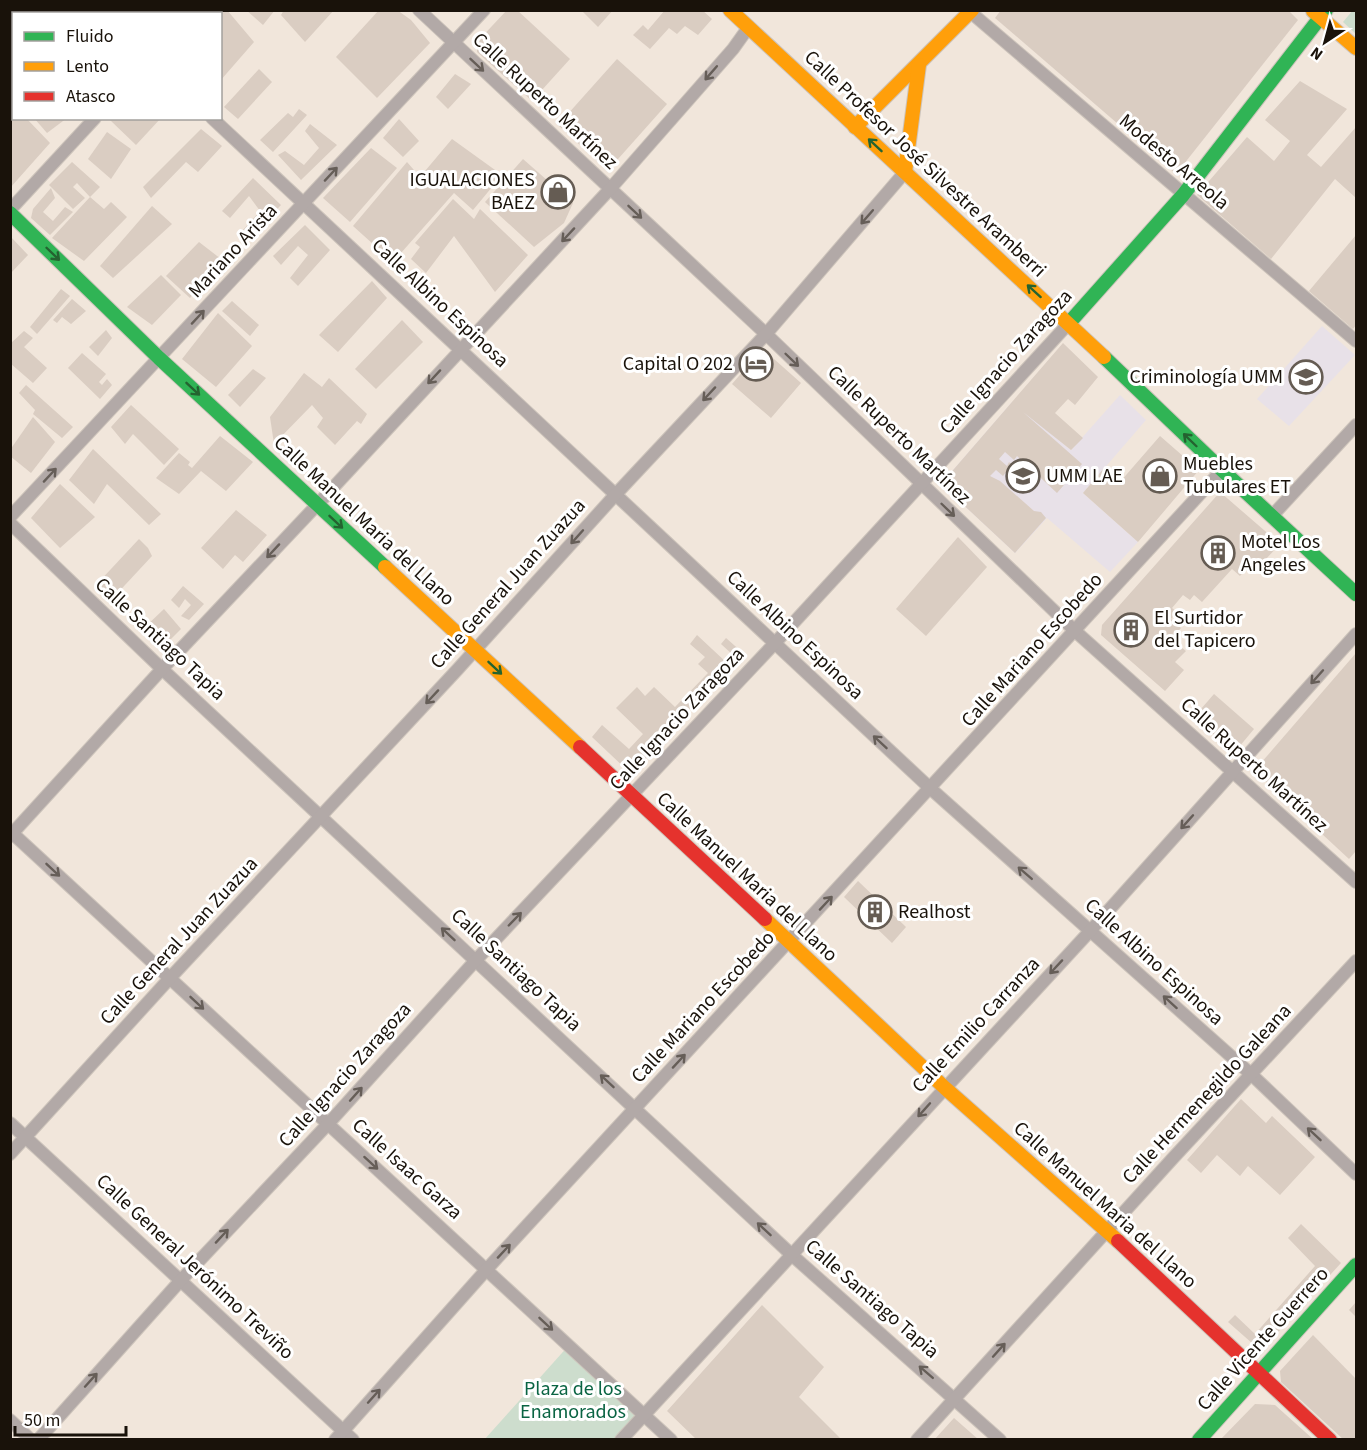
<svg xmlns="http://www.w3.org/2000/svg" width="1367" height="1450" font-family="'Source Sans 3',sans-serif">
<rect width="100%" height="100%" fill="#f1e6db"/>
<g fill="#e8e1e8">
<polygon points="1322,326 1355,355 1289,426 1257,399"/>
<polygon points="1120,395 1146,420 1083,493 1138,542 1110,572 1047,518 1015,553 941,484 1012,402 1071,450"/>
</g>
<g fill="#cdddcd">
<polygon points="1353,10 1356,11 1356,34 1343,22"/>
<polygon points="570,1344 644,1415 621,1439 484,1440"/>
</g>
<g fill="#dacdc2">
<polygon points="218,10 227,10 254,42 220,81 220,14 215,14"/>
<polygon points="246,10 275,10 263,25"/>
<polygon points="284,10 334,10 305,42 281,15"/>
<polygon points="379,10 397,10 411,20 430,43 377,98 336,57"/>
<polygon points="507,10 517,10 570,59 532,101 477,52 477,42"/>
<polygon points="581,10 613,10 598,27"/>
<polygon points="665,10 702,10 712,19 698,35 685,26 677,34 669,28 650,49 633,35 643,25 648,30"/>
<polygon points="1001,10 1288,10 1298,20 1176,174 995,18"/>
<polygon points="617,59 667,104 610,168 605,168 558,125"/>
<polygon points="259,69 272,82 238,119 224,107"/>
<polygon points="455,74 471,84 448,109 436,97"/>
<polygon points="1300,81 1347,109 1307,155 1321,167 1356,127 1356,198 1335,179 1271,259 1197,195 1247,137 1274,161 1290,141 1265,120"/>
<polygon points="10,103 14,106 14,118 26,118 50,143 10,188"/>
<polygon points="299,109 307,115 273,152 260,140 288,113 293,117"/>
<polygon points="34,118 67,118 47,133"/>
<polygon points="112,118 161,118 136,145 110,120"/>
<polygon points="399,119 419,141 403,157 383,138"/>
<polygon points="310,124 337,145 301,180 278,155 285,151 304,165 319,148 305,131"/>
<polygon points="201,129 222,146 198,172 186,162 151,198 143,187"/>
<polygon points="107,132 131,149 111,179 88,159"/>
<polygon points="452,139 502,175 473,210 454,193 393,262 353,226 407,162 420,177"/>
<polygon points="371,148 397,168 350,222 323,198"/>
<polygon points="523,159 573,203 564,223 534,247 485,202"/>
<polygon points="72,162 100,187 90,197 104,209 111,202 127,217 84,261 52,238 90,197 77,183 73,187 85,198 73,209 49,185"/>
<polygon points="253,178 281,205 250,238 242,231 260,211 249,196 230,218 222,211"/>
<polygon points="51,188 55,198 43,212 53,221 65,207 73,212 50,235 31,218 33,209"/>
<polygon points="453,199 474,219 480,209 528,255 495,292 454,236 426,273 411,259 420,247 415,243"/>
<polygon points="152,206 172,224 113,278 100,266"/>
<polygon points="305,225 330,250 298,286 290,278 308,255 298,246 281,265 273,256"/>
<polygon points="1356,235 1356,325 1353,329 1309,291"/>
<polygon points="10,236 28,255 10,274"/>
<polygon points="199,242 221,259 190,298 166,276"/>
<polygon points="161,275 181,295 152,325 127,307"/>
<polygon points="372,281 387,298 338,352 319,335"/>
<polygon points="61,289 70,296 37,334 30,327"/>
<polygon points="72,299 86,311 71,324 62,317 57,323 53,320"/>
<polygon points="232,301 259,325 250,336 222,311"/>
<polygon points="218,313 252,346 216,387 182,359"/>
<polygon points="402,320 423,342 376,389 355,369"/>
<polygon points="106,330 112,338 98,356 89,347"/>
<polygon points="24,331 33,338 24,347 47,368 33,383 10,363 10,344"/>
<polygon points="1063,343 1098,377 1075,405 1068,399 1055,413 1083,438 1071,450 1023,412 1082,464 1057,493 1017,456 1014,460 1005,452 999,459 1007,466 1009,462 1012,465 1003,476 996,470 990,476 1000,481 1034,511 1041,512 1046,518 1015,553 941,484"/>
<polygon points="765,351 801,383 771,418 732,384 758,354 760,356"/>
<polygon points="82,353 106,374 99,382 102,385 107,379 112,385 100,399 68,368"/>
<polygon points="253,369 266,378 240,407 228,395"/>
<polygon points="304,373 322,387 329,378 367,414 361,424 357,421 335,445 317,427 323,418 312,405 274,444 270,417"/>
<polygon points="26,385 73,427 62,438 33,414 35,410 19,393"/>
<polygon points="131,405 179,449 164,465 133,434 125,444 111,427"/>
<polygon points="33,417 55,442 31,473 10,456 10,450"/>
<polygon points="220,436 253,462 226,491 201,471 179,494 156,478 179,453 190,462 188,465 192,468"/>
<polygon points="1160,436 1199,470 1138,542 1083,493 1104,468 1120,482"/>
<polygon points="93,449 161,514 149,525 107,484 94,504 69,480"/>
<polygon points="60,484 95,517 60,548 31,518"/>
<polygon points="1220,492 1280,544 1254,572 1248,567 1240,576 1232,569 1202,602 1194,595 1190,600 1183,595 1172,608 1177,612 1171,619 1181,628 1171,639 1186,651 1175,662 1184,670 1165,691 1101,635 1102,625"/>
<polygon points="236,510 267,535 243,562 235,555 223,569 201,548"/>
<polygon points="958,537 987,567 926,636 896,609"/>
<polygon points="139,539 148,548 152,556 112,599 97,584"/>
<polygon points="183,586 204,604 189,620 181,616 191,605 185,599 179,608 171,600"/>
<polygon points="164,609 181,629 163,647 143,629"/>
<polygon points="697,635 727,663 733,655 721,644 726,638 743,653 636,769 627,770 592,737 602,725 629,749 643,734 616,708 637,687 645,696 654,687 675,707 708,673 698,664 705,657 690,644"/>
<polygon points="1356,653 1356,851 1349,859 1254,771"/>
<polygon points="1214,694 1254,729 1234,753 1194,717"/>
<polygon points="858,881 906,927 892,943 844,897"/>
<polygon points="1241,1099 1266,1123 1272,1116 1315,1157 1280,1195 1248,1166 1240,1176 1217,1155 1201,1173 1187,1160"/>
<polygon points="1301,1224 1341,1263 1261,1351 1228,1322 1235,1315 1255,1334 1315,1266 1288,1238"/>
<polygon points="1356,1302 1356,1317 1349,1310"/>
<polygon points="762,1305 824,1367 799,1397 842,1440 697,1440 667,1411"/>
<polygon points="1313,1335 1356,1379 1356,1440 1344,1440 1281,1382 1280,1371"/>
<polygon points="1255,1404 1275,1405 1314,1440 1220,1440"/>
<polygon points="954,1418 979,1440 934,1440"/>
</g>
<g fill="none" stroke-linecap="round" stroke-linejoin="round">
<g stroke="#cdc4bb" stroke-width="14">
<g id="street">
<polyline points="97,10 100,14"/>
<polyline points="419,10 766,334 1075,631 1356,882"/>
<polyline points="968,10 1356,341"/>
<polyline points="192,14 195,10"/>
<polyline points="212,118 931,789 1252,1075 1356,1174"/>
<polyline points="10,210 95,118"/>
<polyline points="1272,516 1356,425"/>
<polyline points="10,517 484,10"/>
<polyline points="10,523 162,669 793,1256 1000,1440"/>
<polyline points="10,831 671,1440"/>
<polyline points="10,836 162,669 317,505 610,189 733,49 748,28"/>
<polyline points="10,1123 353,1440"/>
<polyline points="10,1154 170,978 457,670 616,494 766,334 905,172"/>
<polyline points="10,1420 31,1440"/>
<polyline points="38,1440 181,1280 328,1124 476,960 775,643 1069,323"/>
<polyline points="335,1440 487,1269 1222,470"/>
<polyline points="621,1440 1091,930 1356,634"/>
<polyline points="917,1440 1174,1157 1356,961"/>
</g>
</g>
<g stroke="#cdc4bb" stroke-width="16">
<g id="fast">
<polyline points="10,213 159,358 385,567"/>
<polyline points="1069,323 1183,195 1326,10"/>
<polyline points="1104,357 1222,470 1356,594"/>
<polyline points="1199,1440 1356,1265"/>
</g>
</g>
<g stroke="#cdc4bb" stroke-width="16">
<g id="slow">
<polyline points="730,10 1104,357"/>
<polyline points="1313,11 1356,48"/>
<polyline points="855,127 972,10"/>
<polyline points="905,172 919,65"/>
<polyline points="385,567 580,747"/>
<polyline points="765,919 945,1088 1118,1241"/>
</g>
</g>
<g stroke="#cdc4bb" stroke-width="16">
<g id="jam">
<polyline points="580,747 765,919"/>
<polyline points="1118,1241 1330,1440"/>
</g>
</g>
<use href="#street" stroke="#b2a9a7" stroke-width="12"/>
<use href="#fast" stroke="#30b455" stroke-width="14"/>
<use href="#slow" stroke="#ff9f0a" stroke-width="14"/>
<use href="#jam" stroke="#e5322d" stroke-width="14"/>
</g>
<defs><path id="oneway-shaft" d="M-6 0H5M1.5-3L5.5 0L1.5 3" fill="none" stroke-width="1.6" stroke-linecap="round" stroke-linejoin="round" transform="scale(1.5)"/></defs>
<g stroke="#665e58">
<use href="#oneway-shaft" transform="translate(477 65) rotate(43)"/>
<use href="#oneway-shaft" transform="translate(711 73) rotate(131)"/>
<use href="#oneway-shaft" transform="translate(331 174) rotate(-47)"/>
<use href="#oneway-shaft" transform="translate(635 212) rotate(43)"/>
<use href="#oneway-shaft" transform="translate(867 217) rotate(131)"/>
<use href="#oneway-shaft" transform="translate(568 235) rotate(133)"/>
<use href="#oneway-shaft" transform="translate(198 317) rotate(-47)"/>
<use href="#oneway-shaft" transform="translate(792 360) rotate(44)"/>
<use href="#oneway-shaft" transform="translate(434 377) rotate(133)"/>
<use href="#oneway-shaft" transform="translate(709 394) rotate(133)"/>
<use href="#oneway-shaft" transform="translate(50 475) rotate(-47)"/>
<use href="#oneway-shaft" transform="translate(948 510) rotate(44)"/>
<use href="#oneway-shaft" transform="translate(577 537) rotate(132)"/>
<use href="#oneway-shaft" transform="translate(273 551) rotate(133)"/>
<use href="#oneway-shaft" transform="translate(1317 677) rotate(132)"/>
<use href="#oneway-shaft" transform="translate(432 697) rotate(133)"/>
<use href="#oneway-shaft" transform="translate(880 742) rotate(-137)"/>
<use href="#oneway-shaft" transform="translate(1187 822) rotate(132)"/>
<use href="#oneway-shaft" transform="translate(53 870) rotate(43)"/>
<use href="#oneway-shaft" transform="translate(1025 873) rotate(-139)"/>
<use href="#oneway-shaft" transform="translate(826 903) rotate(-47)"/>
<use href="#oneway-shaft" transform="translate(515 919) rotate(-46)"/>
<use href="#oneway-shaft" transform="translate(448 934) rotate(-137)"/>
<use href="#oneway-shaft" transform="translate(1056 967) rotate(133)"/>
<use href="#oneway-shaft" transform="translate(1170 1002) rotate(-138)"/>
<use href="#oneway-shaft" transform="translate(197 1003) rotate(43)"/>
<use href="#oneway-shaft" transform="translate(679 1061) rotate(-47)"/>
<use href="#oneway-shaft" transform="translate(607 1081) rotate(-137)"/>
<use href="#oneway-shaft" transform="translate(356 1094) rotate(-48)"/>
<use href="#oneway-shaft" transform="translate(924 1110) rotate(132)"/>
<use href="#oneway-shaft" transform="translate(1314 1134) rotate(-137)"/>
<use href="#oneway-shaft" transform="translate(371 1163) rotate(42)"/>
<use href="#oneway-shaft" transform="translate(764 1229) rotate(-137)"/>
<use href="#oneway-shaft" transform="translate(222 1236) rotate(-47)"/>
<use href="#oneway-shaft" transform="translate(504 1251) rotate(-47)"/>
<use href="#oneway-shaft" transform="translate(546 1324) rotate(43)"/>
<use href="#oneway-shaft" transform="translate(999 1350) rotate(-48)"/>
<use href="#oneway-shaft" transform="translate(926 1372) rotate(-139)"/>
<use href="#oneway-shaft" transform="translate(91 1380) rotate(-48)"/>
<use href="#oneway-shaft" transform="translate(374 1396) rotate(-48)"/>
</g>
<g stroke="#246330">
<use href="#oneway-shaft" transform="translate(875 145) rotate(-137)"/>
<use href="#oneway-shaft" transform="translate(53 254) rotate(44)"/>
<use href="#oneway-shaft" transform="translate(1034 291) rotate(-138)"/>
<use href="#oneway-shaft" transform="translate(193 389) rotate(43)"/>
<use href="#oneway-shaft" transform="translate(1190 440) rotate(-136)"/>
<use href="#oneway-shaft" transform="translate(336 522) rotate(43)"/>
<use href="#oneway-shaft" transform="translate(495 668) rotate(43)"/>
</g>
<defs>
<g id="shop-ring" transform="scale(1.725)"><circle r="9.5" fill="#fff" stroke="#655c53" stroke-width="1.5"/><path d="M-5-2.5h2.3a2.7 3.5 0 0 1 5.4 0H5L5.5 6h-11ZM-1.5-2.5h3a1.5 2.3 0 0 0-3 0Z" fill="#655c53"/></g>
<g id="hotel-ring" transform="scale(1.725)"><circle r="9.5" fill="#fff" stroke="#655c53" stroke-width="1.5"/><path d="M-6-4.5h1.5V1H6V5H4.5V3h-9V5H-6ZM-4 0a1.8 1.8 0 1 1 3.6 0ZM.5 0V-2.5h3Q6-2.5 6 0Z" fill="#655c53"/></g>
<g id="university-ring" transform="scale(1.725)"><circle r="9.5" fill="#fff" stroke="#655c53" stroke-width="1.5"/><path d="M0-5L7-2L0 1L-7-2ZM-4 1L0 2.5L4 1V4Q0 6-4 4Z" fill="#655c53"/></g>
<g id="building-ring" transform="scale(1.725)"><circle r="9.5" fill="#fff" stroke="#655c53" stroke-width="1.5"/><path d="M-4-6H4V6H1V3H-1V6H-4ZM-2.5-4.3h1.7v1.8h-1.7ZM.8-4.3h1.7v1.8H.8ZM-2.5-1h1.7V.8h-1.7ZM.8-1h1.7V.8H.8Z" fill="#655c53"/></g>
</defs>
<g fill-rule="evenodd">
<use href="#shop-ring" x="558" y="192"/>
<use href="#hotel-ring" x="756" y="364"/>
<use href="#university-ring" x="1306" y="377"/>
<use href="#university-ring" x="1023" y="476"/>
<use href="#shop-ring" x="1160" y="476"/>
<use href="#building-ring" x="1218" y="553"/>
<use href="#building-ring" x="1131" y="630"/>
<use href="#building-ring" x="875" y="912"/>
</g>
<g text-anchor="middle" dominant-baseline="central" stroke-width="6" stroke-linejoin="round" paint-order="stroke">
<g font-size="20" fill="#19120a" stroke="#fff">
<text transform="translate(545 101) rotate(43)">Calle Ruperto Martínez</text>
<text transform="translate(1174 162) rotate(40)">Modesto Arreola</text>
<text transform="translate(925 164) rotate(43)">Calle Profesor José Silvestre Aramberri</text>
<text transform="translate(233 251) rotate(-47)">Mariano Arista</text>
<text transform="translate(440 303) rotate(43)">Calle Albino Espinosa</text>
<text transform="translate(1006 362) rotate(-48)">Calle Ignacio Zaragoza</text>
<text transform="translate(899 435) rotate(44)">Calle Ruperto Martínez</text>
<text transform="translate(364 521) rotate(43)">Calle Manuel Maria del Llano</text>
<text transform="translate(508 584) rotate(-48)">Calle General Juan Zuazua</text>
<text transform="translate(795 635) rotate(43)">Calle Albino Espinosa</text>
<text transform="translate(160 639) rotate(43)">Calle Santiago Tapia</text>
<text transform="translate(1032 650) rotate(-48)">Calle Mariano Escobedo</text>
<text transform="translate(677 719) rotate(-47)">Calle Ignacio Zaragoza</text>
<text transform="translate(1254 765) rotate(42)">Calle Ruperto Martínez</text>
<text transform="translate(747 877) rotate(43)">Calle Manuel Maria del Llano</text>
<text transform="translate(179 941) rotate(-47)">Calle General Juan Zuazua</text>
<text transform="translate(1154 962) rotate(42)">Calle Albino Espinosa</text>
<text transform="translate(516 970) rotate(43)">Calle Santiago Tapia</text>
<text transform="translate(703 1007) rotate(-47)">Calle Mariano Escobedo</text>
<text transform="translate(976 1025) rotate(-47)">Calle Emilio Carranza</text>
<text transform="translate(345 1075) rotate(-48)">Calle Ignacio Zaragoza</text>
<text transform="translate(1207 1094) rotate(-47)">Calle Hermenegildo Galeana</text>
<text transform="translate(407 1169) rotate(42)">Calle Isaac Garza</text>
<text transform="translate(1105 1205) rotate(42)">Calle Manuel Maria del Llano</text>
<text transform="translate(195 1267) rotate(43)">Calle General Jerónimo Treviño</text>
<text transform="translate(872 1299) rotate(41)">Calle Santiago Tapia</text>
<text transform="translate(1263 1339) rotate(-48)">Calle Vicente Guerrero</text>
</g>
<g font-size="20" fill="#19120a" stroke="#fff" text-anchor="start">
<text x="535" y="180" text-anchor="end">IGUALACIONES<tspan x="535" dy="23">BAEZ</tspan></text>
<text x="733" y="364" text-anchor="end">Capital O 202</text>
<text x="1283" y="377" text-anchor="end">Criminología UMM</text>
<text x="1183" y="464">Muebles<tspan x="1183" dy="23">Tubulares ET</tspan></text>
<text x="1046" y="476">UMM LAE</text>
<text x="1241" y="542">Motel Los<tspan x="1241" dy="23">Angeles</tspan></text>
<text x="1154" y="618">El Surtidor<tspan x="1154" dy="23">del Tapicero</tspan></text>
<text x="898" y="912">Realhost</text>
</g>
<g font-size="20" fill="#0a6443" stroke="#fff">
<text x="573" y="1389">Plaza de los<tspan x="573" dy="23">Enamorados</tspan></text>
</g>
</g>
<rect width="1367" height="1450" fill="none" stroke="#19120a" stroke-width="24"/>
<rect x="12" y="12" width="210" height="108" fill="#ffffff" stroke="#a3a09d" stroke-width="1.5"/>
<rect x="24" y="32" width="30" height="9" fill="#30b455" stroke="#a3a09d" stroke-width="1.5"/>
<text x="66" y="42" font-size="18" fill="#19120a">Fluido</text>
<rect x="24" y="62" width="30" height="9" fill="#ff9f0a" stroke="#a3a09d" stroke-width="1.5"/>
<text x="66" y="72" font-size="18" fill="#19120a">Lento</text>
<rect x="24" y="92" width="30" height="9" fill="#e5322d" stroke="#a3a09d" stroke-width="1.5"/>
<text x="66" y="102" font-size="18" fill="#19120a">Atasco</text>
<g transform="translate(1325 42) rotate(216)" stroke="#ffffff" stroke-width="4.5" paint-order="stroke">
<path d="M0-4.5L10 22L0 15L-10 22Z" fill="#19120a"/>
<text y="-9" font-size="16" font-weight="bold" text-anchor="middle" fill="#19120a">N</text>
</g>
<path d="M15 1426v9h111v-9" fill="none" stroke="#19120a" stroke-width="3"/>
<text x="24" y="1426" font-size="18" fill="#19120a" stroke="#ffffff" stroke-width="4.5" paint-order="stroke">50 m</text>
</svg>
